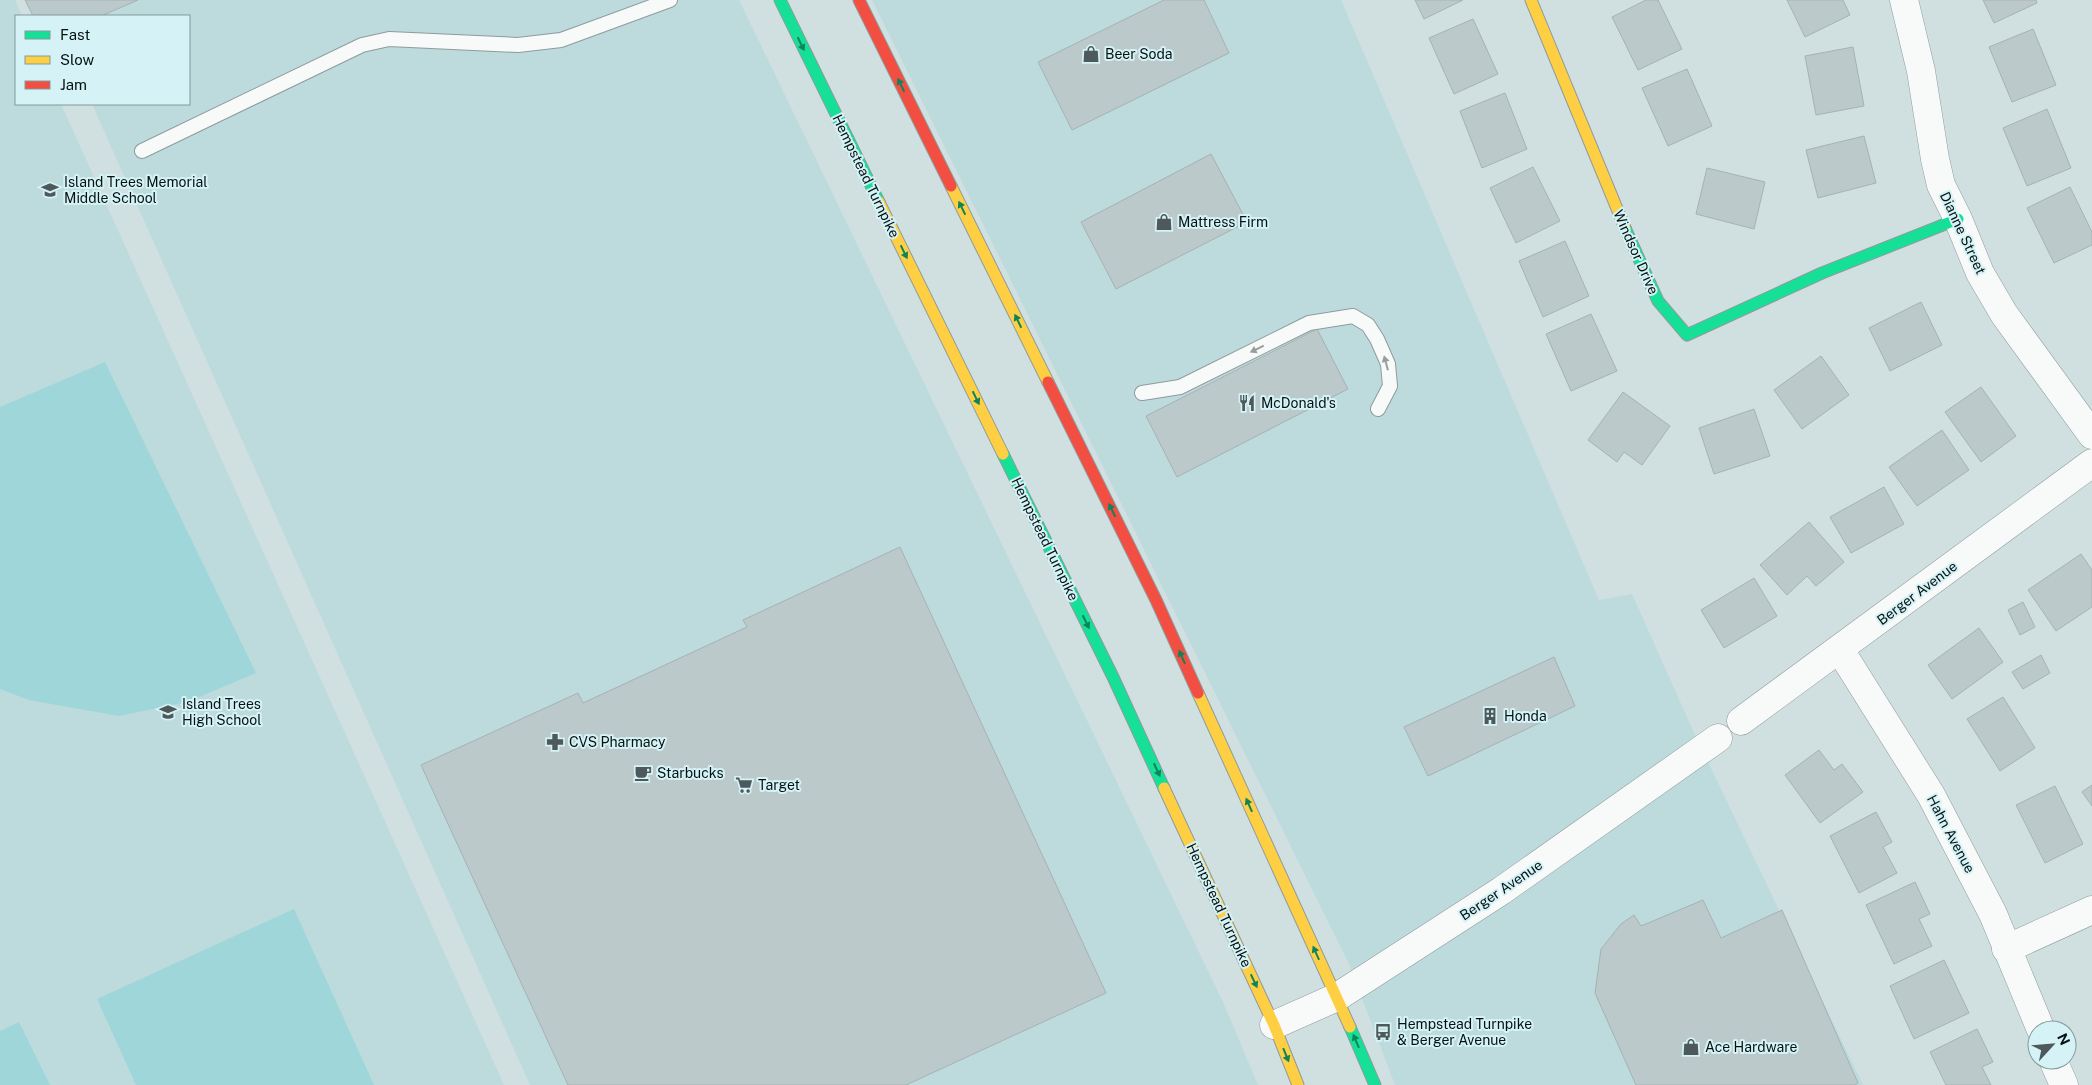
<svg xmlns="http://www.w3.org/2000/svg" width="2092" height="1085" font-family="'Public Sans',sans-serif">
<rect width="100%" height="100%" fill="#d0e0e1"/>
<g fill="#bddadc">
<polygon points="0,0 15,0 22,16 16,16 16,104 61,104 504,1085 0,1085"/>
<polygon points="46,0 739,0 1223,1002 1258,1085 530,1085 92,104 189,104 189,16 53,16"/>
<polygon points="872,0 1341,0 1599,600 1632,594 1695,735 1863,1085 1395,1085 1349,964"/>
</g>
<g fill="#9fd6da">
<polygon points="105,362 256,673 187,702 119,716 29,700 0,689 0,407"/>
<polygon points="294,909 374,1085 136,1085 97,999"/>
<polygon points="19,1022 50,1085 0,1085 0,1031"/>
</g>
<g fill="#bcc9ca" stroke="#a5b2b3">
<polygon points="25,0 138,0 101,16 33,16"/>
<polygon points="1164,0 1204,0 1229,53 1072,130 1038,62"/>
<polygon points="1415,0 1463,0 1424,19"/>
<polygon points="1646,0 1658,0 1682,49 1638,70 1612,17"/>
<polygon points="1787,0 1843,0 1850,15 1805,37"/>
<polygon points="1983,0 2036,0 2037,3 1994,23"/>
<polygon points="1473,19 1498,74 1454,94 1429,38"/>
<polygon points="2033,29 2056,85 2012,102 1989,47"/>
<polygon points="1853,47 1864,106 1816,115 1805,56"/>
<polygon points="1687,69 1712,126 1668,146 1642,88"/>
<polygon points="1505,93 1527,149 1482,168 1460,111"/>
<polygon points="2047,109 2071,168 2027,186 2003,128"/>
<polygon points="1864,136 1876,183 1818,198 1806,150"/>
<polygon points="1211,154 1247,222 1116,289 1081,222"/>
<polygon points="1533,167 1560,221 1516,243 1490,188"/>
<polygon points="1707,168 1765,182 1754,229 1696,214"/>
<polygon points="2070,187 2092,232 2092,245 2054,263 2027,208"/>
<polygon points="1565,241 1589,296 1543,317 1519,261"/>
<polygon points="1921,302 1942,345 1890,371 1869,328"/>
<polygon points="1591,314 1617,371 1571,391 1546,334"/>
<polygon points="1317,329 1348,389 1177,477 1146,416"/>
<polygon points="1821,356 1849,395 1802,429 1774,390"/>
<polygon points="1981,387 2016,436 1981,462 1945,412"/>
<polygon points="1623,392 1670,426 1642,465 1624,452 1617,462 1588,440"/>
<polygon points="1754,409 1770,456 1714,474 1699,428"/>
<polygon points="1942,430 1969,470 1917,506 1889,467"/>
<polygon points="1884,487 1904,524 1851,553 1830,517"/>
<polygon points="1809,522 1844,562 1816,586 1807,576 1787,595 1760,565"/>
<polygon points="900,547 1106,993 906,1085 568,1085 421,765 578,693 583,703 747,627 743,620"/>
<polygon points="2081,554 2092,570 2092,607 2056,631 2028,590"/>
<polygon points="1754,578 1777,616 1724,648 1701,610"/>
<polygon points="2023,602 2035,627 2020,635 2008,610"/>
<polygon points="1979,628 2003,662 1952,699 1928,665"/>
<polygon points="2041,655 2050,673 2023,689 2012,672"/>
<polygon points="1554,657 1575,706 1428,776 1404,727"/>
<polygon points="2003,697 2035,748 2000,771 1967,719"/>
<polygon points="1819,750 1834,770 1842,764 1863,792 1820,823 1785,775"/>
<polygon points="2092,785 2092,806 2082,792"/>
<polygon points="2055,786 2083,844 2045,863 2016,805"/>
<polygon points="1876,812 1892,842 1883,847 1897,873 1859,893 1830,836"/>
<polygon points="1915,882 1930,914 1919,919 1932,946 1894,964 1866,905"/>
<polygon points="1703,900 1721,938 1782,910 1858,1083 1855,1085 1636,1085 1595,993 1601,949 1621,924 1634,915 1641,926"/>
<polygon points="1944,960 1969,1013 1914,1039 1890,986"/>
<polygon points="1977,1029 1993,1062 1982,1067 1991,1085 1946,1085 1930,1052"/>
</g>
<g fill="none" stroke-linecap="round" stroke-linejoin="round">
<g stroke="#8f9b9c" stroke-width="16">
<g id="lane">
<polyline points="142,151 362,45 389,39 518,45 561,40 670,0"/>
<polyline points="1142,393 1180,387 1309,323 1353,316 1368,325 1377,339 1388,364 1390,386 1378,409"/>
</g>
</g>
<g stroke="#8f9b9c" stroke-width="29">
<g id="street">
<polyline points="1904,0 1921,71 1935,159 1941,185 1958,219 1980,273 2004,314 2092,435"/>
<polyline points="1840,650 1931,795 1993,914 2041,1030"/>
<polyline points="1741,721 2092,463"/>
<polyline points="2006,949 2092,910"/>
<polyline points="1274,1025 1337,997 1501,891 1718,738"/>
<polyline points="2053,1060 2064,1085"/>
</g>
</g>
<g stroke="#8f9b9c" stroke-width="13">
<g id="fast">
<polyline points="780,0 879,202"/>
<polyline points="1625,228 1658,301 1687,335 1822,273 1958,219"/>
<polyline points="1003,454 1113,677 1164,788"/>
<polyline points="1350,1027 1375,1085"/>
</g>
</g>
<g stroke="#8f9b9c" stroke-width="13">
<g id="slow">
<polyline points="1531,0 1625,228"/>
<polyline points="951,186 1048,382"/>
<polyline points="879,202 1003,454"/>
<polyline points="1198,693 1350,1027"/>
<polyline points="1164,788 1274,1025 1298,1085"/>
</g>
</g>
<g stroke="#8f9b9c" stroke-width="13">
<g id="jam">
<polyline points="859,0 951,186"/>
<polyline points="1048,382 1156,600 1198,693"/>
</g>
</g>
<use href="#lane" stroke="#f8fafa" stroke-width="14"/>
<use href="#street" stroke="#f8fafa" stroke-width="28"/>
<use href="#fast" stroke="#16e098" stroke-width="11"/>
<use href="#slow" stroke="#ffcf43" stroke-width="11"/>
<use href="#jam" stroke="#f24e42" stroke-width="11"/>
</g>
<defs><path id="oneway-solid" d="M-6-.8H1V-3.2L6.5 0L1 3.2V.8H-6Z" transform="scale(1.25)"/></defs>
<g fill="#0f835c">
<use href="#oneway-solid" transform="translate(801 44) rotate(64)"/>
<use href="#oneway-solid" transform="translate(901 85) rotate(-116)"/>
<use href="#oneway-solid" transform="translate(962 208) rotate(-116)"/>
<use href="#oneway-solid" transform="translate(904 252) rotate(64)"/>
<use href="#oneway-solid" transform="translate(1018 321) rotate(-116)"/>
<use href="#oneway-solid" transform="translate(976 398) rotate(64)"/>
<use href="#oneway-solid" transform="translate(1112 510) rotate(-116)"/>
<use href="#oneway-solid" transform="translate(1086 622) rotate(64)"/>
<use href="#oneway-solid" transform="translate(1182 657) rotate(-114)"/>
<use href="#oneway-solid" transform="translate(1157 770) rotate(65)"/>
<use href="#oneway-solid" transform="translate(1249 805) rotate(-114)"/>
<use href="#oneway-solid" transform="translate(1316 953) rotate(-114)"/>
<use href="#oneway-solid" transform="translate(1254 981) rotate(65)"/>
<use href="#oneway-solid" transform="translate(1356 1041) rotate(-113)"/>
<use href="#oneway-solid" transform="translate(1286 1055) rotate(68)"/>
</g>
<g fill="#989d9d">
<use href="#oneway-solid" transform="translate(1257 349) rotate(154)"/>
<use href="#oneway-solid" transform="translate(1386 363) rotate(-105)"/>
</g>
<defs>
<g id="shop-bare" transform="scale(1.35)"><path d="M-5-2.5h2.3a2.7 3.5 0 0 1 5.4 0H5L5.5 6h-11ZM-1.5-2.5h3a1.5 2.3 0 0 0-3 0Z" fill="#4d595a" stroke="#d5f3f6" stroke-width="2.5" paint-order="stroke"/></g>
<g id="school-bare" transform="scale(1.35)"><path d="M0-5L7-2L0 1L-7-2ZM-4 1L0 2.5L4 1V4Q0 6-4 4Z" fill="#4d595a" stroke="#d5f3f6" stroke-width="2.5" paint-order="stroke"/></g>
<g id="restaurant-bare" transform="scale(1.35)"><path d="M-5-6h1v4h1v-4h1v4h1v-4h1v5L-1.5 .5V6h-2V.5L-5-1ZM5-6V6H3V1.5H1.5Q1.5-4 5-6Z" fill="#4d595a" stroke="#d5f3f6" stroke-width="2.5" paint-order="stroke"/></g>
<g id="building-bare" transform="scale(1.35)"><path d="M-4-6H4V6H1V3H-1V6H-4ZM-2.5-4.3h1.7v1.8h-1.7ZM.8-4.3h1.7v1.8H.8ZM-2.5-1h1.7V.8h-1.7ZM.8-1h1.7V.8H.8Z" fill="#4d595a" stroke="#d5f3f6" stroke-width="2.5" paint-order="stroke"/></g>
<g id="pharmacy-bare" transform="scale(1.35)"><path d="M-2-6h4v4h4v4h-4v4h-4v-4h-4v-4h4Z" fill="#4d595a" stroke="#d5f3f6" stroke-width="2.5" paint-order="stroke"/></g>
<g id="cafe-bare" transform="scale(1.35)"><path d="M-5.5-4.5H6V0H3Q3 3.5 0 3.5H-2.5Q-5.5 3.5-5.5 0ZM3-3.2v2h1.7v-2ZM-6 4.5H4V6H-6Z" fill="#4d595a" stroke="#d5f3f6" stroke-width="2.5" paint-order="stroke"/></g>
<g id="supermarket-bare" transform="scale(1.35)"><path d="M-6-5.5h2.5l.6 2H6L4.5 2H-2.5L-4.4-4H-6ZM-1.5 3.2a1.3 1.3 0 1 0 .1 0ZM3 3.2a1.3 1.3 0 1 0 .1 0Z" fill="#4d595a" stroke="#d5f3f6" stroke-width="2.5" paint-order="stroke"/></g>
<g id="bus-bare" transform="scale(1.35)"><path d="M-5-6H5V4H4V6H2V4H-2V6H-4V4H-5ZM-3.5-4V0h7V-4ZM-3.5 1.2v1.5H-2V1.2ZM2 1.2v1.5H3.5V1.2Z" fill="#4d595a" stroke="#d5f3f6" stroke-width="2.5" paint-order="stroke"/></g>
</defs>
<g fill-rule="evenodd">
<use href="#shop-bare" x="1091" y="54"/>
<use href="#school-bare" x="50" y="190"/>
<use href="#shop-bare" x="1164" y="222"/>
<use href="#restaurant-bare" x="1247" y="403"/>
<use href="#school-bare" x="168" y="712"/>
<use href="#building-bare" x="1490" y="716"/>
<use href="#pharmacy-bare" x="555" y="742"/>
<use href="#cafe-bare" x="643" y="773"/>
<use href="#supermarket-bare" x="744" y="785"/>
<use href="#bus-bare" x="1383" y="1032"/>
<use href="#shop-bare" x="1691" y="1047"/>
</g>
<g text-anchor="middle" dominant-baseline="central" stroke-width="4" stroke-linejoin="round" paint-order="stroke">
<g font-size="14" fill="#071112" stroke="#d5f3f6" text-anchor="start">
<text x="1105" y="54">Beer Soda</text>
<text x="64" y="182">Island Trees Memorial<tspan x="64" dy="16">Middle School</tspan></text>
<text x="1178" y="222">Mattress Firm</text>
<text x="1261" y="403">McDonald's</text>
<text x="182" y="704">Island Trees<tspan x="182" dy="16">High School</tspan></text>
<text x="1504" y="716">Honda</text>
<text x="569" y="742">CVS Pharmacy</text>
<text x="657" y="773">Starbucks</text>
<text x="758" y="785">Target</text>
<text x="1397" y="1024">Hempstead Turnpike<tspan x="1397" dy="16">&amp; Berger Avenue</tspan></text>
<text x="1705" y="1047">Ace Hardware</text>
</g>
<g font-size="14" fill="#071112" stroke="#d5f3f6">
<text transform="translate(866 176) rotate(64)">Hempstead Turnpike</text>
<text transform="translate(1963 233) rotate(65)">Dianne Street</text>
<text transform="translate(1636 252) rotate(66)">Windsor Drive</text>
<text transform="translate(1045 539) rotate(64)">Hempstead Turnpike</text>
<text transform="translate(1917 593) rotate(-37)">Berger Avenue</text>
<text transform="translate(1951 834) rotate(62)">Hahn Avenue</text>
<text transform="translate(1501 890) rotate(-34)">Berger Avenue</text>
<text transform="translate(1219 905) rotate(65)">Hempstead Turnpike</text>
</g>
</g>
<rect x="15" y="15" width="175" height="90" fill="#d5f3f6" stroke="#83999b"/>
<rect x="25" y="31" width="25" height="8" fill="#16e098" stroke="#83999b"/>
<text x="60" y="40" font-size="15" fill="#071112">Fast</text>
<rect x="25" y="56" width="25" height="8" fill="#ffcf43" stroke="#83999b"/>
<text x="60" y="65" font-size="15" fill="#071112">Slow</text>
<rect x="25" y="81" width="25" height="8" fill="#f24e42" stroke="#83999b"/>
<text x="60" y="90" font-size="15" fill="#071112">Jam</text>
<g transform="translate(2052 1045) rotate(64)"><circle r="24" fill="#d5f3f6" stroke="#83999b"/>
<path d="M0-4L9 19L0 12L-9 19Z" fill="#4d595a"/>
<text y="-8" font-size="14" font-weight="bold" text-anchor="middle" fill="#071112">N</text>
</g>
</svg>
